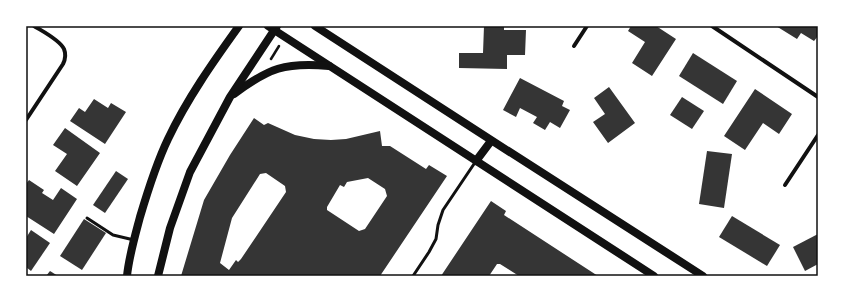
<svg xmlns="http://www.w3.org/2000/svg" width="844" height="302" font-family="'PT Sans Narrow',sans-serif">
<rect width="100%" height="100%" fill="#fff"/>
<g fill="#353535" fill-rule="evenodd">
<polygon points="484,26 504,26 504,30 526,30 525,55 507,55 507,69 459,68 459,53 483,53"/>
<polygon points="631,26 656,26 676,39 652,76 632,63 645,42 628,31"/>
<polygon points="776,26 818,26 818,36 814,41 801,33 797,39"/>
<polygon points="693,53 737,81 723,104 679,76"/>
<polygon points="520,78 564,101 562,106 570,110 560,128 550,122 545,130 533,123 537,117 520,108 516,117 503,110"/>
<polygon points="609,87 635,123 608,143 593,122 605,114 594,98"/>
<polygon points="755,89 792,114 779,134 763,123 745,150 724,136"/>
<polygon points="682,97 704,111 692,129 670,115"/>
<polygon points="94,99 108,108 111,103 126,112 105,144 70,121 79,108 85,112"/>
<path d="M254,118L264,125L268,123L295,135L314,139L331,140L346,139L380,131L382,146H390L426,169L429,165L447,176L380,276H181L204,200L230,155ZM266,173L285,186L286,192L241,259L238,262L236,260L229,270L220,263L232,218L260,174ZM368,178L385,189L387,196L365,229L359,231L327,210V207L340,185L344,187L347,182Z"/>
<polygon points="65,128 100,153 77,186 55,171 67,154 53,145"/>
<polygon points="707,151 732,154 724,208 699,204"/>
<polygon points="116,171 128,179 105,213 93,205"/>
<polygon points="29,180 44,190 42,193 53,200 61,188 77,199 54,234 26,216 26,184"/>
<polygon points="491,201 506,211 504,215 598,276 519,276 500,264 497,264 489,276 441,276"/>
<polygon points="732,216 780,245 767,266 719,237"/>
<polygon points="84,219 106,233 82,270 60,256"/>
<polygon points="31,230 50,243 31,271 26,267 26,238"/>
<polygon points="818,234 818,264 805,271 793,247"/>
<polygon points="50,271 58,276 46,276"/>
</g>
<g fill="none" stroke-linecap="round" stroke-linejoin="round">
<polyline stroke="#111" stroke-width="2.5" points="271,59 279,46"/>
<g stroke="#111" stroke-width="3">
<polyline points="87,218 113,235 134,240"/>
<polyline points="413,276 429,252 436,239 438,225 443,210 476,161"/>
</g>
<g stroke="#111" stroke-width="4">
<polyline points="712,26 818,97"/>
<polyline points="574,46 587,26"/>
<path d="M26,120L63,64C65,60 66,54 64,49C60,40 42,31 34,26"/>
<polyline points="785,185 818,135"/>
</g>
<g stroke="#111" stroke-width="8">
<polyline points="268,26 654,276"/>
<path d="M315,26C444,110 573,193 703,276"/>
<path d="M234,94C269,68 285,62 329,66"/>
<polyline points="476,161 491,141"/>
<path d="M127,276C129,256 135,236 140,217C148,190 156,164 168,139C187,99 213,62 239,26"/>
<polyline points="158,276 170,228 190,172 230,97 277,26"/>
</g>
</g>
<rect width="844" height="302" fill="none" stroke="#ffffff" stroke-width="54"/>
<rect x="27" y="27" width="790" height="248" fill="none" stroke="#111" stroke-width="1.5"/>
</svg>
